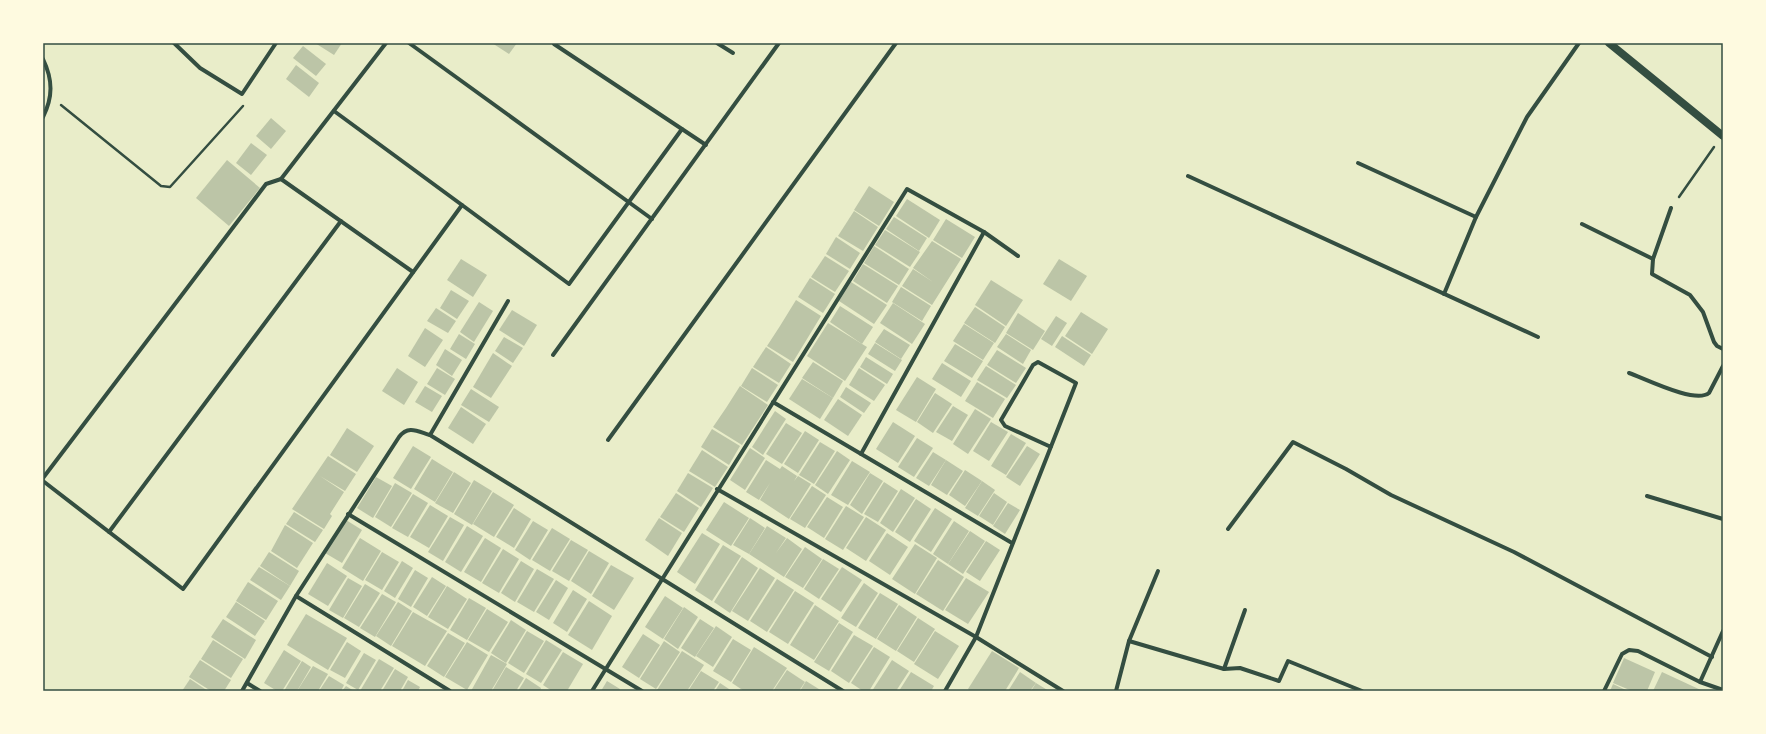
<svg xmlns="http://www.w3.org/2000/svg" width="1766" height="734" font-family="Signika,sans-serif">
<rect width="100%" height="100%" fill="#e9edc9"/>
<g fill="#bcc5a7">
<polygon points="315,43 342,43 334,55"/>
<polygon points="492,43 517,43 509,54"/>
<polygon points="303,46 326,64 316,76 293,58"/>
<polygon points="296,65 319,83 309,97 286,79"/>
<polygon points="271,118 286,131 271,149 256,136"/>
<polygon points="251,143 267,155 251,175 236,163"/>
<polygon points="227,160 260,188 229,226 196,198"/>
<polygon points="869,186 894,202 879,226 854,210"/>
<polygon points="907,199 940,220 929,238 896,216"/>
<polygon points="854,211 878,227 863,251 838,236"/>
<polygon points="894,217 927,238 919,251 886,229"/>
<polygon points="946,219 975,237 962,258 933,240"/>
<polygon points="885,230 920,252 910,267 875,245"/>
<polygon points="836,237 860,253 850,269 826,254"/>
<polygon points="932,241 961,259 932,305 902,286 913,269 933,282 913,268"/>
<polygon points="874,246 909,269 899,285 864,263"/>
<polygon points="825,256 849,271 835,292 811,277"/>
<polygon points="461,259 487,275 473,297 447,280"/>
<polygon points="1059,259 1087,276 1071,301 1043,284"/>
<polygon points="863,264 898,286 887,303 853,281"/>
<polygon points="810,278 835,294 823,313 798,297"/>
<polygon points="991,280 1023,300 1006,326 975,305"/>
<polygon points="851,282 887,305 874,324 839,301"/>
<polygon points="901,287 931,306 922,321 892,302"/>
<polygon points="451,290 469,301 457,319 440,308"/>
<polygon points="796,300 821,316 793,362 767,346 780,326 785,329 780,326"/>
<polygon points="479,302 493,311 474,342 460,332"/>
<polygon points="893,303 925,324 912,344 880,323"/>
<polygon points="840,306 873,327 862,344 830,322"/>
<polygon points="975,307 1005,327 995,343 964,323"/>
<polygon points="436,308 456,321 448,333 427,321"/>
<polygon points="512,310 537,325 524,346 499,330"/>
<polygon points="1081,312 1108,329 1092,354 1065,336"/>
<polygon points="1018,313 1045,331 1033,350 1006,333"/>
<polygon points="1056,316 1067,323 1052,346 1041,339"/>
<polygon points="828,323 867,347 845,381 807,356"/>
<polygon points="964,324 994,343 983,360 953,341"/>
<polygon points="425,328 443,340 425,367 408,356"/>
<polygon points="884,329 910,345 901,359 875,342"/>
<polygon points="459,334 475,344 466,359 450,349"/>
<polygon points="1006,334 1031,350 1023,364 997,347"/>
<polygon points="1062,336 1091,355 1084,366 1055,347"/>
<polygon points="504,337 523,348 513,363 495,351"/>
<polygon points="875,343 902,360 895,371 868,354"/>
<polygon points="955,344 983,361 972,378 944,361"/>
<polygon points="766,347 791,364 779,383 753,367"/>
<polygon points="445,349 462,360 452,376 436,365"/>
<polygon points="997,350 1026,368 1016,383 987,365"/>
<polygon points="493,353 512,366 491,398 473,387"/>
<polygon points="866,357 893,374 887,384 860,367"/>
<polygon points="813,362 843,381 833,398 802,378"/>
<polygon points="942,363 971,381 961,397 932,379"/>
<polygon points="986,366 1016,385 1007,398 977,380"/>
<polygon points="397,368 418,382 404,405 382,391"/>
<polygon points="437,368 455,379 445,395 427,384"/>
<polygon points="752,368 778,385 767,402 741,386"/>
<polygon points="859,368 885,385 874,401 849,385"/>
<polygon points="917,377 936,389 916,422 896,410"/>
<polygon points="802,379 833,398 820,419 789,399"/>
<polygon points="977,382 1005,399 993,418 965,401"/>
<polygon points="425,386 442,396 432,412 415,402"/>
<polygon points="740,386 768,405 742,445 713,427 726,408 745,421 726,408"/>
<polygon points="846,387 871,403 864,413 840,397"/>
<polygon points="471,389 499,407 489,422 461,405"/>
<polygon points="935,393 952,404 933,433 917,422"/>
<polygon points="838,399 862,415 848,436 824,420"/>
<polygon points="953,406 968,415 952,441 936,432"/>
<polygon points="461,407 486,424 473,444 448,428"/>
<polygon points="975,409 991,419 968,454 953,444"/>
<polygon points="775,411 786,419 763,455 752,447"/>
<polygon points="893,422 915,436 898,463 876,449"/>
<polygon points="991,422 1008,432 989,461 973,451"/>
<polygon points="786,423 802,433 782,464 766,454"/>
<polygon points="347,428 374,446 357,472 330,455"/>
<polygon points="712,429 740,446 729,465 701,447"/>
<polygon points="805,431 819,440 798,473 784,464"/>
<polygon points="1011,434 1026,443 1006,475 991,466"/>
<polygon points="917,438 933,448 914,477 898,467"/>
<polygon points="820,442 835,451 814,484 799,475"/>
<polygon points="413,446 431,457 411,489 393,478"/>
<polygon points="1027,446 1040,454 1020,486 1006,477"/>
<polygon points="750,448 765,458 745,490 730,480"/>
<polygon points="702,450 728,467 715,487 689,471"/>
<polygon points="837,451 850,460 828,494 815,485"/>
<polygon points="933,452 946,460 929,486 916,478"/>
<polygon points="328,456 356,474 345,491 320,476 344,492 330,514 332,516 324,529 292,509"/>
<polygon points="432,459 453,472 435,502 414,489"/>
<polygon points="766,460 780,469 782,466 797,476 794,481 798,476 811,484 789,519 760,500 770,483 759,500 746,492"/>
<polygon points="946,460 963,471 947,495 931,485"/>
<polygon points="852,461 870,472 848,505 831,495"/>
<polygon points="965,470 982,481 965,506 949,495"/>
<polygon points="454,472 471,483 453,513 435,503"/>
<polygon points="688,473 713,488 701,507 677,491"/>
<polygon points="870,473 883,481 862,514 850,505"/>
<polygon points="376,477 392,486 373,518 357,508"/>
<polygon points="474,480 492,491 472,525 454,514"/>
<polygon points="982,481 995,490 978,516 965,508"/>
<polygon points="884,482 898,491 878,522 864,514"/>
<polygon points="395,483 412,493 391,527 375,517"/>
<polygon points="812,486 826,495 805,528 790,519"/>
<polygon points="901,489 915,498 893,532 880,523"/>
<polygon points="493,492 514,505 494,537 473,524"/>
<polygon points="676,493 699,508 684,532 660,517"/>
<polygon points="994,493 1007,502 993,525 979,516"/>
<polygon points="413,494 428,503 408,537 392,528"/>
<polygon points="827,497 843,507 824,538 807,527"/>
<polygon points="916,499 931,509 910,542 895,532"/>
<polygon points="724,502 749,518 731,546 706,530"/>
<polygon points="1008,503 1020,510 1005,534 993,526"/>
<polygon points="430,505 448,516 429,548 410,537"/>
<polygon points="846,506 864,517 843,550 825,539"/>
<polygon points="514,508 531,519 514,548 496,537"/>
<polygon points="935,508 952,519 931,552 914,541"/>
<polygon points="294,512 323,530 315,542 286,524"/>
<polygon points="450,517 464,525 443,561 428,552"/>
<polygon points="866,517 886,530 866,561 846,548"/>
<polygon points="659,518 682,533 668,556 645,540"/>
<polygon points="750,518 765,528 749,554 733,545"/>
<polygon points="346,520 362,530 342,563 325,553"/>
<polygon points="533,521 548,530 530,560 515,550"/>
<polygon points="954,521 969,531 948,564 933,554"/>
<polygon points="285,525 313,543 297,568 271,551"/>
<polygon points="467,526 483,536 461,572 445,562"/>
<polygon points="767,526 786,538 776,553 787,538 802,549 784,577 749,554"/>
<polygon points="552,528 570,539 550,571 532,560"/>
<polygon points="970,531 985,541 963,574 948,564"/>
<polygon points="702,533 720,544 695,584 677,572"/>
<polygon points="887,533 908,547 890,575 869,561"/>
<polygon points="360,538 381,551 363,581 342,568"/>
<polygon points="485,538 501,548 481,582 464,572"/>
<polygon points="571,540 588,550 569,581 552,571"/>
<polygon points="986,541 1000,550 980,581 966,572"/>
<polygon points="915,544 937,558 915,594 892,579"/>
<polygon points="723,545 741,556 712,601 695,590"/>
<polygon points="805,547 822,559 803,588 785,577"/>
<polygon points="503,549 519,559 499,593 482,583"/>
<polygon points="589,551 609,563 591,594 571,581"/>
<polygon points="269,552 299,571 290,586 260,566"/>
<polygon points="382,552 399,562 382,590 365,580"/>
<polygon points="742,557 758,568 730,613 714,602"/>
<polygon points="823,559 839,569 819,599 804,589"/>
<polygon points="938,560 964,577 943,611 916,594"/>
<polygon points="402,561 413,568 395,598 384,591"/>
<polygon points="521,561 534,569 515,602 501,593"/>
<polygon points="327,563 347,576 328,606 308,594"/>
<polygon points="611,565 634,578 614,610 592,596"/>
<polygon points="259,567 290,586 281,600 250,580"/>
<polygon points="842,567 862,580 841,612 821,599"/>
<polygon points="760,568 775,578 748,621 732,611"/>
<polygon points="537,569 554,579 534,612 517,602"/>
<polygon points="415,570 428,578 411,607 398,599"/>
<polygon points="432,577 446,586 427,616 413,607"/>
<polygon points="348,578 362,586 343,618 329,610"/>
<polygon points="966,578 989,592 968,624 945,610"/>
<polygon points="777,579 794,590 767,632 750,621"/>
<polygon points="556,580 568,588 549,620 536,612"/>
<polygon points="248,582 278,601 266,620 236,601"/>
<polygon points="864,583 878,593 856,627 841,618"/>
<polygon points="365,584 380,593 359,627 344,618"/>
<polygon points="447,586 467,599 448,629 428,617"/>
<polygon points="573,590 587,599 567,632 553,623"/>
<polygon points="795,591 814,603 788,644 769,632"/>
<polygon points="880,593 898,604 876,639 858,628"/>
<polygon points="382,594 396,602 375,637 360,628"/>
<polygon points="665,596 683,608 663,639 645,627"/>
<polygon points="469,598 486,608 467,640 450,630"/>
<polygon points="589,601 612,616 592,650 568,635"/>
<polygon points="236,602 265,621 255,636 226,617"/>
<polygon points="398,602 412,611 391,646 376,636"/>
<polygon points="815,605 839,621 814,660 790,645"/>
<polygon points="899,605 917,617 896,651 877,639"/>
<polygon points="684,607 698,617 678,649 664,639"/>
<polygon points="487,609 508,622 489,652 468,640"/>
<polygon points="413,612 447,631 425,666 392,646"/>
<polygon points="306,614 347,638 328,670 287,645"/>
<polygon points="918,618 935,629 914,662 897,651"/>
<polygon points="223,619 256,640 245,659 211,637"/>
<polygon points="700,619 714,628 695,657 681,648"/>
<polygon points="511,620 526,630 506,663 491,653"/>
<polygon points="839,623 853,632 829,671 814,662"/>
<polygon points="716,626 732,637 713,667 696,656"/>
<polygon points="527,631 544,641 524,673 508,663"/>
<polygon points="935,631 959,646 938,679 914,664"/>
<polygon points="448,633 465,643 444,677 427,666"/>
<polygon points="643,634 660,645 639,678 622,667"/>
<polygon points="854,635 873,646 849,683 831,671"/>
<polygon points="733,639 751,650 731,682 713,671"/>
<polygon points="213,640 243,659 231,678 201,659"/>
<polygon points="546,640 562,650 541,683 526,674"/>
<polygon points="664,641 680,652 656,689 640,679"/>
<polygon points="347,642 361,651 345,678 330,670"/>
<polygon points="467,642 488,655 467,690 445,677"/>
<polygon points="754,647 787,668 772,691 744,691 732,683"/>
<polygon points="874,647 890,657 869,691 863,691 851,683"/>
<polygon points="284,650 301,661 282,691 277,691 264,683"/>
<polygon points="682,651 704,665 687,691 658,691 657,690"/>
<polygon points="992,651 1019,668 1005,691 971,691 968,689"/>
<polygon points="563,652 583,664 567,691 552,691 543,685"/>
<polygon points="364,653 376,660 358,690 346,683"/>
<polygon points="491,655 507,664 491,691 471,691"/>
<polygon points="1624,658 1655,672 1647,691 1632,691 1613,683"/>
<polygon points="379,659 394,668 380,691 360,691"/>
<polygon points="200,660 231,680 224,691 211,691 189,677"/>
<polygon points="892,660 909,671 896,691 872,691"/>
<polygon points="302,661 311,667 297,691 284,691"/>
<polygon points="313,666 328,674 318,691 297,691"/>
<polygon points="506,667 524,678 516,691 492,691"/>
<polygon points="395,669 408,677 400,691 382,691"/>
<polygon points="787,670 805,682 799,691 773,691"/>
<polygon points="701,671 719,682 713,691 688,691"/>
<polygon points="911,672 934,686 931,691 899,691"/>
<polygon points="1020,672 1036,683 1030,691 1008,691"/>
<polygon points="1662,672 1703,691 1653,691"/>
<polygon points="329,676 344,685 341,691 319,691"/>
<polygon points="526,678 541,688 540,691 518,691"/>
<polygon points="190,679 208,691 182,691"/>
<polygon points="408,680 420,687 418,691 402,691"/>
<polygon points="607,681 620,689 619,691 601,691"/>
<polygon points="806,681 822,691 800,691"/>
<polygon points="720,683 732,691 715,691"/>
<polygon points="1036,683 1049,691 1031,691"/>
<polygon points="1613,684 1628,691 1610,691"/>
<polygon points="346,686 354,691 342,691"/>
</g>
<g fill="none" stroke-linecap="round" stroke-linejoin="round">
<g stroke="#344e41" stroke-width="2.5">
<polyline points="61,105 161,186 170,187 243,106"/>
<polyline points="1679,197 1714,147"/>
</g>
<g stroke="#344e41" stroke-width="4">
<polyline points="174,43 200,68 242,94 276,43"/>
<polyline points="409,43 652,219"/>
<polyline points="717,43 733,53"/>
<polyline points="554,44 706,145"/>
<path d="M43,59C53,80 53,97 43,117"/>
<polyline points="1358,163 1476,217"/>
<polyline points="1188,176 1538,337"/>
<polyline points="281,179 413,272"/>
<polyline points="462,205 569,284 682,129"/>
<polyline points="1582,224 1653,259 1652,274 1690,295 1703,312 1714,342 1717,346 1723,349"/>
<polyline points="1653,259 1671,208"/>
<polyline points="1444,294 1476,217 1527,117 1579,43"/>
<polyline points="553,355 779,43"/>
<path d="M1629,373C1646,379 1695,404 1709,393L1723,366"/>
<polyline points="773,402 1012,543"/>
<polyline points="430,435 508,301"/>
<polyline points="608,440 896,43"/>
<polyline points="861,454 984,232"/>
<polyline points="43,478 266,184 281,179 386,43"/>
<polyline points="43,481 183,589 462,205 334,111"/>
<polyline points="717,489 976,637 1063,691"/>
<polyline points="1647,496 1723,519"/>
<polyline points="348,514 642,691"/>
<polyline points="1228,529 1293,442 1346,469 1391,495 1514,552 1712,657"/>
<polyline points="109,532 341,221"/>
<polyline points="296,596 450,691"/>
<polyline points="1723,631 1700,682 1723,690"/>
<polyline points="1129,641 1224,669 1240,668 1279,681 1288,661 1362,691"/>
<polyline points="1224,669 1245,610"/>
<polyline points="247,683 260,691"/>
<path d="M242,691L296,596L399,437C408,425 417,431 430,435L843,691"/>
<polyline points="592,691 907,189 984,232 1018,256"/>
<polyline points="945,691 976,637 1076,383 1038,362 1033,365 1001,420 1005,426 1051,447"/>
<polyline points="1116,691 1129,641 1158,571"/>
<polyline points="1604,691 1622,654 1629,650 1638,651 1700,682"/>
</g>
<polyline stroke="#344e41" stroke-width="8" points="1609,43 1723,136"/>
</g>
<rect width="1766" height="734" fill="none" stroke="#fefae0" stroke-width="88"/>
<rect x="44" y="44" width="1678" height="646" fill="none" stroke="#344e41" stroke-width="1.5"/>
</svg>
